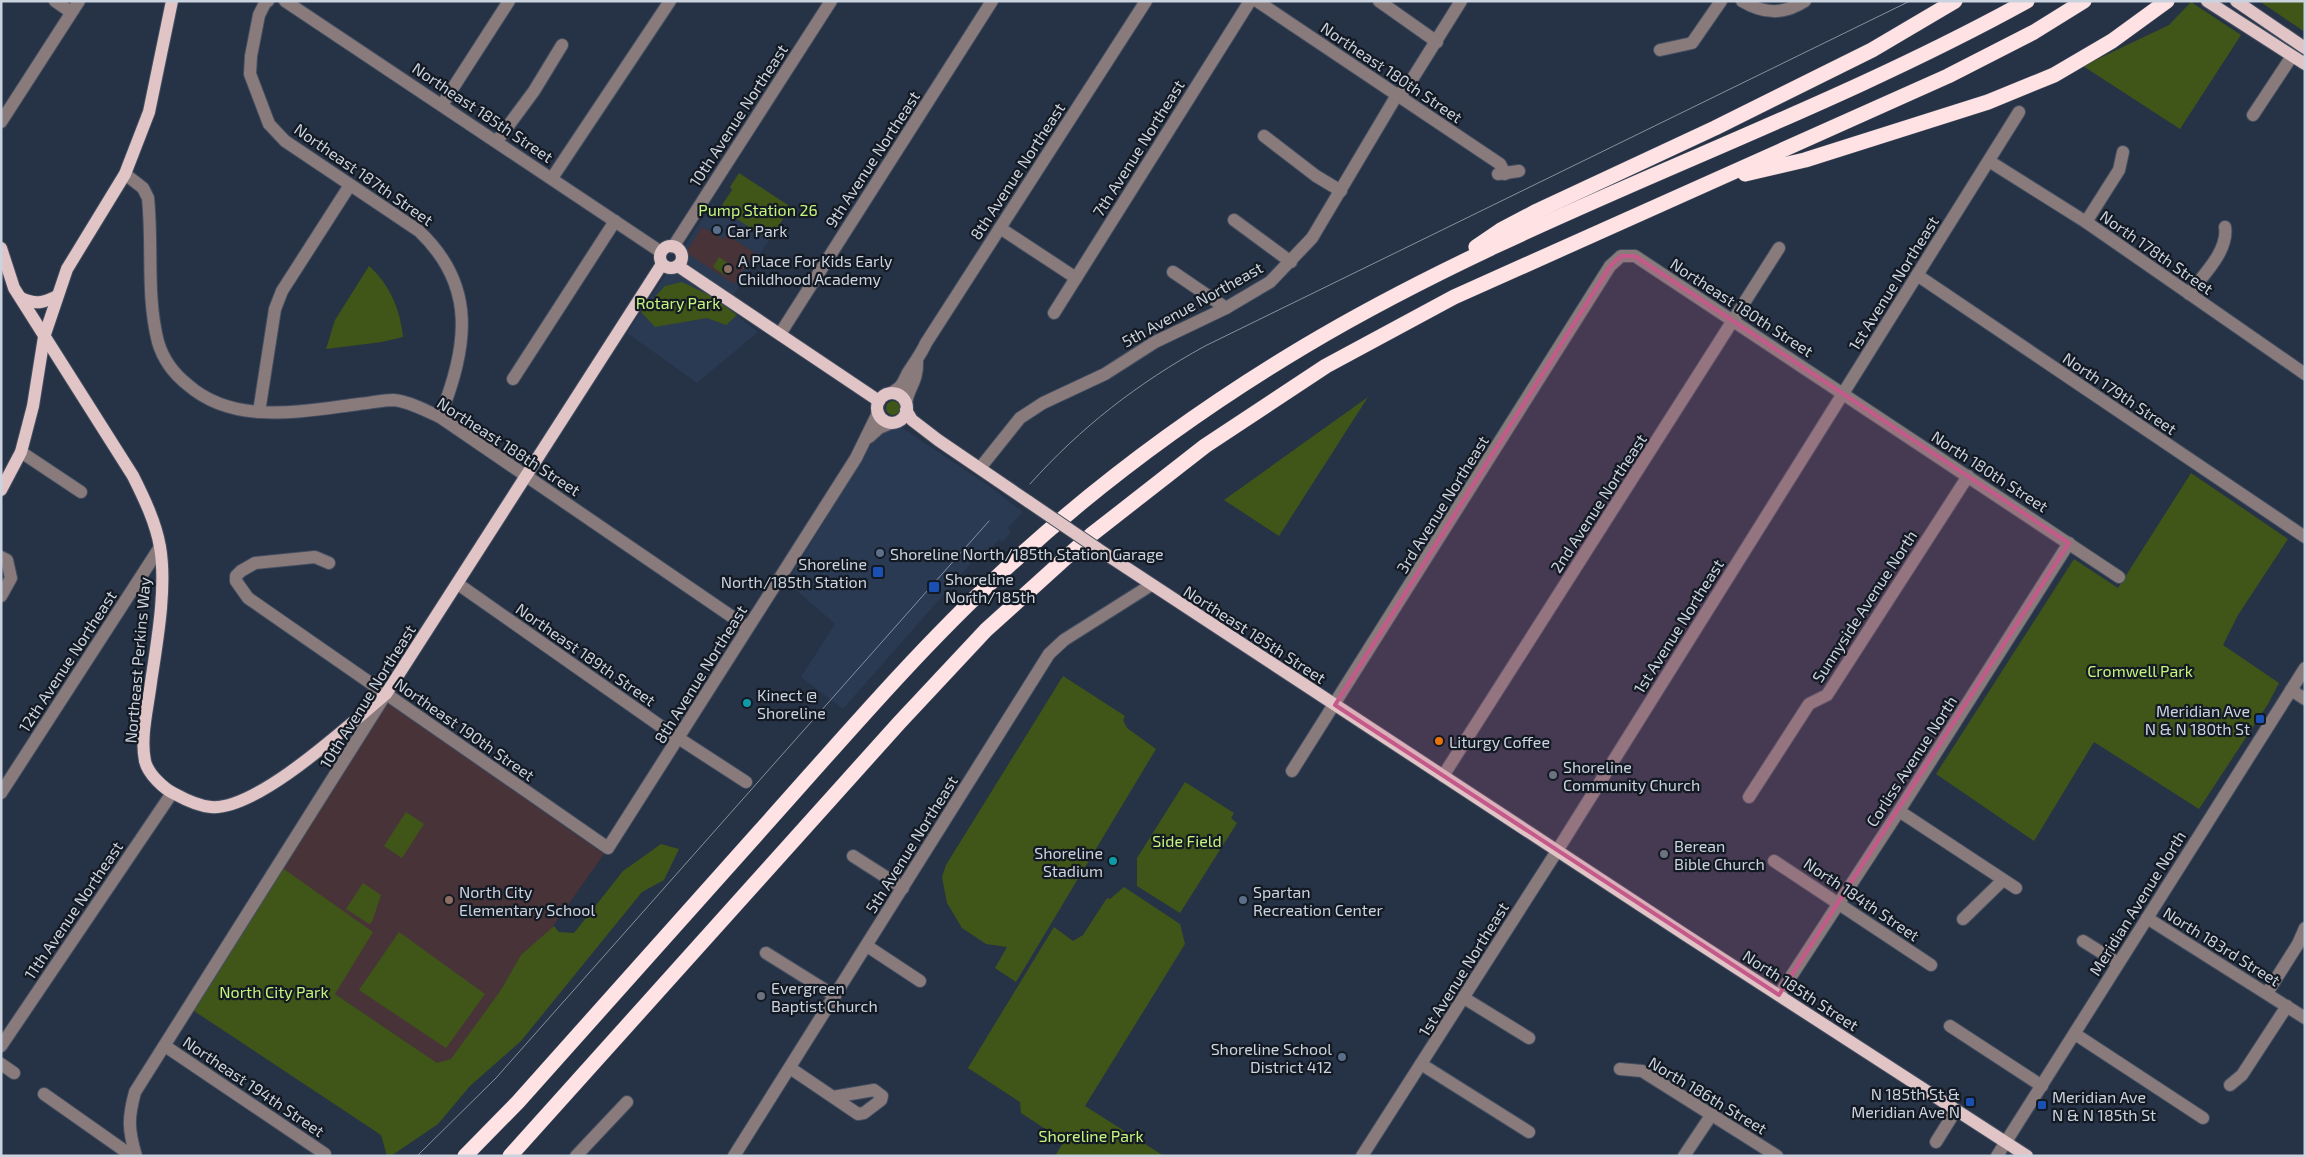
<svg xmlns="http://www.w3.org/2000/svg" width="2306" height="1157" font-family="'Exo 2',sans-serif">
<rect width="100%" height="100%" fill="#263245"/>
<g fill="#2a3a53">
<polygon points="713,203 769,240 726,307 758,332 697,383 627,333"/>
<polygon points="893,425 901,427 989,486 1023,512 1008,528 1011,532 1003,542 999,540 978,562 975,559 843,709 801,677 835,624 787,582 879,431"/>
</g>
<g fill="#473338">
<polygon points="702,227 723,239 726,234 755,253 734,284 688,254 688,249"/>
<polygon points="386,702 604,854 450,1072 335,994 281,867"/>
</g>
<g fill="#405618">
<polygon points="2259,1 2305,1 2305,32"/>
<polygon points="2191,2 2241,35 2180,129 2083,66 2169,25"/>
<polygon points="739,173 791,207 769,240 720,208 732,190 730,187"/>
<polygon points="719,257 732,266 726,276 713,267"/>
<path d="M369,266C390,285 400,309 403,337L382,342L326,349L335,320Z"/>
<polygon points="682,282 711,296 737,315 726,325 707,318 655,327 641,312 665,286"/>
<polygon points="1368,397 1279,536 1224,500"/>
<circle cx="893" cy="408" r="7"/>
<polygon points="2191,473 2288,539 2238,615 2223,645 2279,683 2268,704 2199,809 2094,742 2034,841 1936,774 2074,559 2118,588"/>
<polygon points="1063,676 1125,716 1123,720 1127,728 1156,749 1016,982 995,968 1007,947 986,944 962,928 947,903 942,877 946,865"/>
<polygon points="1185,782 1234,813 1231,818 1237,823 1180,913 1137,886 1137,858"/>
<polygon points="406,812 424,824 402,858 384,846"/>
<polygon points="661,844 679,849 664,880 642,892 521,1041 470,1086 438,1124 391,1156 387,1156 381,1135 191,1009 281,867 373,932 335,994 437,1063 451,1059 501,990 521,955 554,926 559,932 574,933 623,871"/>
<polygon points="363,883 381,895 372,922 369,924 346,909"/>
<polygon points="1124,887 1180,924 1185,944 1085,1106 1164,1156 1055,1156 1064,1141 1021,1113 1020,1102 968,1068 1054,927 1073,941 1083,935 1107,898 1110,899"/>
<polygon points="399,932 485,994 446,1048 359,990"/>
</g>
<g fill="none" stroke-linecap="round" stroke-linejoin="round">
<g stroke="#444f61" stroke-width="14">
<g id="minor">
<polyline points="55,1 71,12"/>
<path d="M268,1L265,3L259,15L251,56L250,74L269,124L285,141L419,231C478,287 467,347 440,417"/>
<polyline points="285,1 661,252"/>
<polyline points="1257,1 1500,164 1505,174"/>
<polyline points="1379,1 1437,42"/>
<path d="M1742,1C1764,14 1783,15 1805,1"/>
<polyline points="1660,50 1692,43 1721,1"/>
<polyline points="442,105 509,1"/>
<polyline points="2253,115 2292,56"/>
<polyline points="1,122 79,1"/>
<polyline points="1264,136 1316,176 1341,191"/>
<polyline points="497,141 534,91 562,45"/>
<polyline points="1989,161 2086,222 2305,374"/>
<path d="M125,174L143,188L148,198C153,246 146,295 158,342C163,359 174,374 188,385C235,426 303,411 359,404C370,403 383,400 393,400C409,401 426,411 440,417L747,627"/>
<polyline points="1498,174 1519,171"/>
<polyline points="552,178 670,1"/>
<polyline points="1234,220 1291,262"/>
<polyline points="2086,222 2119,170 2123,152"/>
<polyline points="1000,228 1076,278"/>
<polyline points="673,247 831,1"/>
<polyline points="1173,272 1226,308"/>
<polyline points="1917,275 2305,537"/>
<path d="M2189,294C2202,276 2229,251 2225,227"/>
<polyline points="1054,313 1250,1"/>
<polyline points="780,334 992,1"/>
<polyline points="513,379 615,221"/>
<path d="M891,393C907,384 902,380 911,368C917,359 922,352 926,343L1146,1"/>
<path d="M906,404C908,387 918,382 917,361"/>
<polyline points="259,412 275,309 282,291 350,185"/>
<polyline points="869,437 879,428 891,423"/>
<polyline points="21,452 81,492"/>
<polyline points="980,468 1020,418 1043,403 1105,374 1155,342 1226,308 1270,282 1312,238 1397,95 1406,89 1461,1"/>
<polyline points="1,557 7,560 11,578 1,596"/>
<polyline points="329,563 315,557 255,563 241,571 236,576 236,581 248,598 608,848 856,458 878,413"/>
<polyline points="458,584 669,732 746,782"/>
<polyline points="2291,690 2305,699"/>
<polyline points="1292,771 1610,266 1621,256 1635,256 2119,577"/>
<polyline points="1443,776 1779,248"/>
<polyline points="1,793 160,547"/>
<polyline points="1749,797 1809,704 1827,695 1968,476"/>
<polyline points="1899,811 2016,888"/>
<polyline points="853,856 903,888"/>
<polyline points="1774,861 1931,965"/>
<polyline points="2147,918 2305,1018"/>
<polyline points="1963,919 2003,880"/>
<polyline points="2083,941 2118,963"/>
<polyline points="867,946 920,981"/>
<polyline points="766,953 835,996"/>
<polyline points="2267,993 2298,944 2305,928"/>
<polyline points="1779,995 1899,811 2069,543"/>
<polyline points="1464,998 1529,1038"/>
<polyline points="1950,1026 2042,1086"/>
<polyline points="2075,1034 2203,1118"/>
<polyline points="1,1046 172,793"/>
<polyline points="165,1046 325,1154"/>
<polyline points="1,1064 14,1073"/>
<polyline points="1421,1064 1529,1132"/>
<polyline points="790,1068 858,1114 864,1113 881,1100 882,1096 874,1090 833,1097"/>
<polyline points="1620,1069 1642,1071 1777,1156"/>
<polyline points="2230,1085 2242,1075 2287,1006"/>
<polyline points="44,1094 132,1156"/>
<polyline points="1936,1142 1956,1110"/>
<path d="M136,1156C128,1129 128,1118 135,1092L384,697"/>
<polyline points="576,1156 627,1102"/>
<polyline points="734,1156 1049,654 1064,640 1151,585"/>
<polyline points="1362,1156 1557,851 2019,112"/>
<polyline points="1684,1156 1712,1114"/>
<polyline points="1997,1156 2305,668"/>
</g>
</g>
<g stroke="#444f61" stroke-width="14">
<g id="major">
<polyline points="2207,1 2305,64"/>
<polyline points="2236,1 2305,48"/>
<circle cx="671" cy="257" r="11"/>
<path d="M1,248L14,288L133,476C144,498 156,523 160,547C167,587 157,642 151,682C148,707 140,737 145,761C148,774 164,789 175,794C186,800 198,806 211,807C257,811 350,724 386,694L662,264"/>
<polyline points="678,266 879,401"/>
<path d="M21,298C36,305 43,303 57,296"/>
<circle cx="892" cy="408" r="15"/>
<polyline points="906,410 912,420 938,440 1029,502"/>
<polyline points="1,490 21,452 33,406 44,337 67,269 125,174 149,112 172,1"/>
<polyline points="1104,553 1684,934 2027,1156"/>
</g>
</g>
<g stroke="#444f61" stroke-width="16">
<g id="highway">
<polyline points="1745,174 1805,160 1988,102 2054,75 2112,41 2167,1"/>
<polyline points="1476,247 1501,230 1537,211 1715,128 1872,50 1955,1"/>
<path d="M465,1156L518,1102C598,1012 679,922 759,832C838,744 914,654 1000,574C1093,487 1196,411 1305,346C1535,209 1793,130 2027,1"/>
<polyline points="510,1156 899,723 986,630 1091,535 1205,446 1326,366 1454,297 1948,76 2034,32 2084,1"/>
</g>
</g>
<use href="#minor" stroke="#897b7c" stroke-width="12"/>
<use href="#major" stroke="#e1c5c6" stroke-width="12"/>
<use href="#highway" stroke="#ffe3e4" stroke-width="15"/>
<g stroke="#87909f" stroke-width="1">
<path d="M1030,484C1081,427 1138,383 1205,346L1910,1"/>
<polyline points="417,1156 496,1078 989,521"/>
</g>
<g stroke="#444f61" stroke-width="14" stroke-linecap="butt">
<polyline id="major-bridge" points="1029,502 1104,553"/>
</g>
<use href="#major-bridge" stroke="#e1c5c6" stroke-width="12"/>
</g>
<path fill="#c55989" fill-opacity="0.2" stroke="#c55989" stroke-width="4" stroke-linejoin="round" d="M1621,256H1635L2069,543L1779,995L1335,705L1610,266Z"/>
<g fill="#5c6f8a" stroke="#141a23" stroke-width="2">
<circle cx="717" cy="230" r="5"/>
<circle cx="880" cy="553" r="5"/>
<circle cx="1243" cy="900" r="5"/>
<circle cx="1342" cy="1057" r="5"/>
</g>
<g fill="#8d6e63" stroke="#141a23" stroke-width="2">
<circle cx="728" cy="269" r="5"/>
<circle cx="449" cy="900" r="5"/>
</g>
<g fill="#1a4fb4" stroke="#141a23" stroke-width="2">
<rect x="872" y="566" width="12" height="12" rx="2.5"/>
<rect x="928" y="581" width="12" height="12" rx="2.5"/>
<rect x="2255" y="714" width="10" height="10" rx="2.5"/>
<rect x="1965" y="1097" width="10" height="10" rx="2.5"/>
<rect x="2037" y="1100" width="10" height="10" rx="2.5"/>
</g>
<g fill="#0f9aa8" stroke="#141a23" stroke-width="2">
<circle cx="747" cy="703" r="5"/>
<circle cx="1113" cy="861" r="5"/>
</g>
<circle fill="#e8710a" stroke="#141a23" stroke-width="2" cx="1439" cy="741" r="5"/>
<g fill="#6b7280" stroke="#141a23" stroke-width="2">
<circle cx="1553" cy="775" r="5"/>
<circle cx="1664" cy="854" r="5"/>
<circle cx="761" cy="996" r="5"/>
</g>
<g text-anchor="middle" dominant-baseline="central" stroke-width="4.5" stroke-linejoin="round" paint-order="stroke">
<g font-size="16" fill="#cbd3df" stroke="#141a23">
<text transform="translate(1392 72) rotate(34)">Northeast 180th Street</text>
<text transform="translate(483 112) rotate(34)">Northeast 185th Street</text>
<text transform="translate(738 115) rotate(-57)">10th Avenue Northeast</text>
<text transform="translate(1138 148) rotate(-58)">7th Avenue Northeast</text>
<text transform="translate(872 159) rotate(-57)">9th Avenue Northeast</text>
<text transform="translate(1017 171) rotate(-57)">8th Avenue Northeast</text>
<text transform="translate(364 174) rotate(35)">Northeast 187th Street</text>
<text transform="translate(2157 252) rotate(35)">North 178th Street</text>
<text transform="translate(1893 283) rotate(-58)">1st Avenue Northeast</text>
<text transform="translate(1192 304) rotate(-29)">5th Avenue Northeast</text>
<text transform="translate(1742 307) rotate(33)">Northeast 180th Street</text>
<text transform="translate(2120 393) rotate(34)">North 179th Street</text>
<text transform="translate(509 446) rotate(33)">Northeast 188th Street</text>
<text transform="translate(1990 471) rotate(33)">North 180th Street</text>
<text transform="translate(1598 503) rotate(-57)">2nd Avenue Northeast</text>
<text transform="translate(1442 504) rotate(-58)">3rd Avenue Northeast</text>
<text transform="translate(1864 606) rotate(-57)">Sunnyside Avenue North</text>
<text transform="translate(1678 626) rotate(-58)">1st Avenue Northeast</text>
<text transform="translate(1255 634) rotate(33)">Northeast 185th Street</text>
<text transform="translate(586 654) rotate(35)">Northeast 189th Street</text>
<text transform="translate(137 660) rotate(-85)">Northeast Perkins Way</text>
<text transform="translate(67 661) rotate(-57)">12th Avenue Northeast</text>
<text transform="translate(700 674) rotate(-58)">8th Avenue Northeast</text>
<text transform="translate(367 696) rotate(-58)">10th Avenue Northeast</text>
<text transform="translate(465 729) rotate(35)">Northeast 190th Street</text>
<text transform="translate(1911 761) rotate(-57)">Corliss Avenue North</text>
<text transform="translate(911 844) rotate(-58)">5th Avenue Northeast</text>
<text transform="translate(1862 899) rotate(34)">North 184th Street</text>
<text transform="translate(2137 903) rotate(-58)">Meridian Avenue North</text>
<text transform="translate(73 910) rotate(-56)">11th Avenue Northeast</text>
<text transform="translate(2222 946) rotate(32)">North 183rd Street</text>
<text transform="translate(1463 969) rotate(-58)">1st Avenue Northeast</text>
<text transform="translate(1801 990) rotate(33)">North 185th Street</text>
<text transform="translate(254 1086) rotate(34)">Northeast 194th Street</text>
<text transform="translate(1708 1095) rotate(31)">North 186th Street</text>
</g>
<g font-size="16" fill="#c6f57d" stroke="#141a23">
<text x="758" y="209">Pump Station 26</text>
<text x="678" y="302">Rotary Park</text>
<text x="2140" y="670">Cromwell Park</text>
<text x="1187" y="840">Side Field</text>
<text x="274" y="991">North City Park</text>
<text x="1091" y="1135">Shoreline Park</text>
</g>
<g font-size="16" fill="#cbd3df" stroke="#141a23" text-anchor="start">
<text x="727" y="230">Car Park</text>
<text x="738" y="260">A Place For Kids Early<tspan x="738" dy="18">Childhood Academy</tspan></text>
<text x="890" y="553">Shoreline North/185th Station Garage</text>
<text x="867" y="563" text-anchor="end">Shoreline<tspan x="867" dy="18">North/185th Station</tspan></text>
<text x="945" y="578">Shoreline<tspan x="945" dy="18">North/185th</tspan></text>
<text x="757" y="694">Kinect @<tspan x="757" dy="18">Shoreline</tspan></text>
<text x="2250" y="710" text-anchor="end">Meridian Ave<tspan x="2250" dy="18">N &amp; N 180th St</tspan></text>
<text x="1449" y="741">Liturgy Coffee</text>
<text x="1563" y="766">Shoreline<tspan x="1563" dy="18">Community Church</tspan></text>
<text x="1674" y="845">Berean<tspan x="1674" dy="18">Bible Church</tspan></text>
<text x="1103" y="852" text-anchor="end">Shoreline<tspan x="1103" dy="18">Stadium</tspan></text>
<text x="459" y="891">North City<tspan x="459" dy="18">Elementary School</tspan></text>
<text x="1253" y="891">Spartan<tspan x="1253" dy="18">Recreation Center</tspan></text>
<text x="771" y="987">Evergreen<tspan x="771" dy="18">Baptist Church</tspan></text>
<text x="1332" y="1048" text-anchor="end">Shoreline School<tspan x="1332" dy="18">District 412</tspan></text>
<text x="1960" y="1093" text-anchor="end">N 185th St &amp;<tspan x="1960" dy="18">Meridian Ave N</tspan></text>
<text x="2052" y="1096">Meridian Ave<tspan x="2052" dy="18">N &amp; N 185th St</tspan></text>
</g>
</g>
<rect width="2306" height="1157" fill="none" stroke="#cbd3df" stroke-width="5"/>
</svg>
